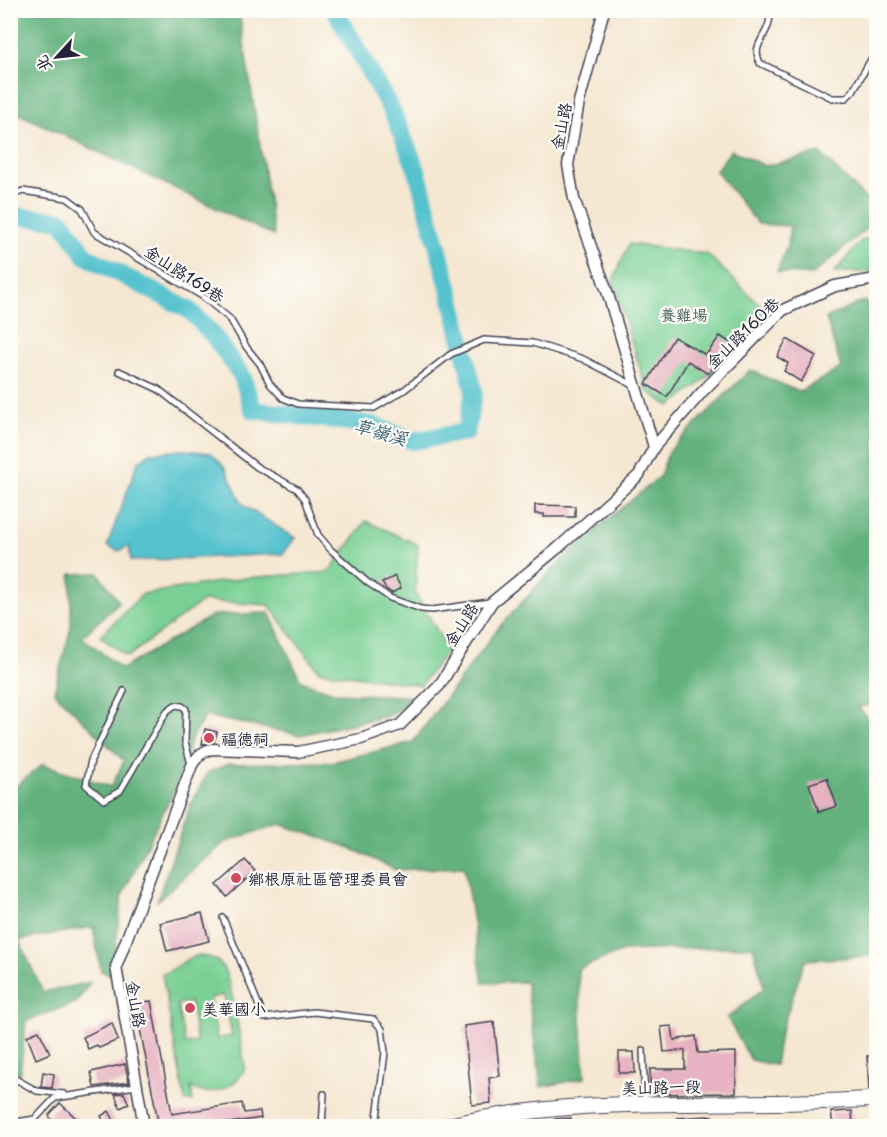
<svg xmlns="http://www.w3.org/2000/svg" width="887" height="1137" font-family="'Playpen Sans','LXGW WenKai TC',sans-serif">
<rect width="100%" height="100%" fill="#fdfcf7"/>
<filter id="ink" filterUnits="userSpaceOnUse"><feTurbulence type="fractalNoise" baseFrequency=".0167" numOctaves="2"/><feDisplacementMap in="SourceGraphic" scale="12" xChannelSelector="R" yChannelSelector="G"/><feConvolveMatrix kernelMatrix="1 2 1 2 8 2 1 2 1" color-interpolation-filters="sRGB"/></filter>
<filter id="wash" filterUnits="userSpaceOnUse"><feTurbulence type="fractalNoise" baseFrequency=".008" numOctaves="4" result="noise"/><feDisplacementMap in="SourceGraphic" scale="24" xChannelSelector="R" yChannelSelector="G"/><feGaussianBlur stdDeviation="1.35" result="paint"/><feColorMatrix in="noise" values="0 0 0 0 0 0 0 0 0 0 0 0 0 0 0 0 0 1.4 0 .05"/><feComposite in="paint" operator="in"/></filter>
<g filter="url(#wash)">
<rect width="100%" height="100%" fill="#f5e7d1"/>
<g fill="#7ad094" stroke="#4e7968" stroke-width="1.5" fill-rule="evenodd">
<polygon points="876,235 876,271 834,273 861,241"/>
<polygon points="629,244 707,254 765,310 734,350 702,382 670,406 647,391 613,281"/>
<polygon points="366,521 418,545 415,593 448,649 421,685 319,671 269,605 203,601 127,657 100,636 143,594 244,578 329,572"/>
<path d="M196,956C206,956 215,957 222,966C232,978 241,1047 245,1067C239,1087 208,1100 191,1087L193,1101H185L162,974C176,971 182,959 196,956ZM224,995L232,1036L217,1039L210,998ZM190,1002L197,1042L185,1044L177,1004Z"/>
</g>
<g fill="#63b27e" stroke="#426a5c" stroke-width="1.5">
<polygon points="10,11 239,11 274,236 11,110"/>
<polygon points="731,150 765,166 820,153 865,198 876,197 876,221 812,275 777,272 787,246 790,226 758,224 716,171"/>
<polygon points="864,301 876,308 876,704 858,707 876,727 876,956 805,960 780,1034 775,1065 751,1060 727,1018 764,988 753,946 623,951 578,969 585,1078 541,1087 526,982 483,983 464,867 396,870 348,847 280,824 225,842 157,901 191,803 208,772 228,764 332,762 413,742 500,626 567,554 660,476 669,451 750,370 799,392 841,368 826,318"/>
<polygon points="98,573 119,602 82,637 122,669 213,615 269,613 301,681 336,693 419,697 388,716 300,735 205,716 192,737 177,784 122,896 112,976 101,971 93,927 19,940 43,992 90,982 76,1003 26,1021 20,1072 11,1089 11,790 43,764 111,787 124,761 54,692 71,627 71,574"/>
</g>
<polygon fill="#55c2ce" stroke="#3c7284" stroke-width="1.5" points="183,450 211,453 225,468 243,505 295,538 283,554 131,561 129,546 119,551 107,546 138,462 150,453"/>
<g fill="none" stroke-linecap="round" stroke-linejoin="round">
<polyline stroke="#55c2ce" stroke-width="18" points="10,224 16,216 61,220 86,256 189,310 212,334 242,376 253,410 373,425 412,441 466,432 474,392 451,295 417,171 393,113 335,10"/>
</g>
<g id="blocks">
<g fill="#e7b2c2">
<polygon points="720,336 731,343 708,374 688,361 667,397 646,384 674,337 706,355"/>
<polygon points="787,339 816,356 801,382 784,371 788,363 777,357"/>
<polygon points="535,505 575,506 575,517 544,517 544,514 535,514"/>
<polygon points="395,576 401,588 392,593 386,589 382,583"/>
<polygon points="205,729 217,732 214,742 202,744"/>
<polygon points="827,778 837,806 819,812 809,784"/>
<polygon points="245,860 255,871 227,897 217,885"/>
<polygon points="202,913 209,941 167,951 160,923"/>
<polygon points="151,1001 172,1114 242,1103 244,1113 260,1111 261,1118 210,1126 159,1126 135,1003"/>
<polygon points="494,1022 500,1076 489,1078 491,1103 472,1105 464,1026"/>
<polygon points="112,1023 118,1040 99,1048 97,1045 88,1049 83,1037"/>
<polygon points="672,1026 674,1040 696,1036 698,1053 736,1052 736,1093 650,1094 650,1069 685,1069 685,1050 664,1052 661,1027"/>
<polygon points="39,1031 50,1053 36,1059 27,1036"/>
<polygon points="619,1052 634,1052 635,1073 619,1073"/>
<polygon points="867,1056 876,1056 876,1089 869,1090"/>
<polygon points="125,1064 129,1082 94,1087 91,1072"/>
<polygon points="43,1072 54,1074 52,1088 41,1087"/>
<polygon points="124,1093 129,1104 120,1108 115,1094"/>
<polygon points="60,1103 78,1120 71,1126 54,1126 49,1115"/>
<polygon points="109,1111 117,1126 106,1126 101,1116"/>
<polygon points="852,1111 853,1124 833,1125 831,1112"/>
<polygon points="712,1116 713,1126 678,1126 677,1118"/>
<polygon points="571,1118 571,1126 555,1126 555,1119"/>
</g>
</g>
</g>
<g filter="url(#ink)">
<use href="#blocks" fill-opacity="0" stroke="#424052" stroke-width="1.5"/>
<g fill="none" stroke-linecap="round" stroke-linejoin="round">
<g stroke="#424052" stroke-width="8">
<g id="lane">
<path d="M770,10C770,15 770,21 768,26C763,40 752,48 760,63L832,98H846L853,91L873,56"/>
<polyline points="10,196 23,191 67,198 82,209 94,232 202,296 230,319 247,348 260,364 270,384 283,398 298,404 374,408 404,390 451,354 484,340 533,343 583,359 635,386"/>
<polyline points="119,371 158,389 257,467 297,489 305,499 318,535 331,550 367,582 390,598 421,609 432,610 490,602"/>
<polyline points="124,691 91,760 86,785 104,800 120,791 167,711 175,705 182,706 186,709 185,742 191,764"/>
<polyline points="223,918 264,1018 314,1012 373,1019 382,1029 385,1052 376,1126"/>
<polyline points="643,1050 645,1103"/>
<polyline points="10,1076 37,1091 64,1094"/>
<polyline points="10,1123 35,1119 55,1098 136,1086"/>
<polyline points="322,1126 324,1094"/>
</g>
</g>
<g stroke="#424052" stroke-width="13">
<g id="street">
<polyline points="654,447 703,391 783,310 835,286 876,279"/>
<path d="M144,1126L116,967L192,765C197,757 201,752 211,749L298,752L361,739L400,725L439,686L492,602L558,548L639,475L654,447L607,291L574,199L568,165L579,102L604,10"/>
</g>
</g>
<g stroke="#424052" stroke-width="17">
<path id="secondary" d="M447,1126C587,1092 734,1109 876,1099"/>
</g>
<use href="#lane" stroke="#fff" stroke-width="5"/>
<use href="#street" stroke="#fff" stroke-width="10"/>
<use href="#secondary" stroke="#fff" stroke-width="15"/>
</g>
</g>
<g fill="#d1495b" stroke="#fdfcf7" stroke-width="2">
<circle cx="209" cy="738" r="6"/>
<circle cx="236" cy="878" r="6"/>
<circle cx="190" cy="1008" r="6"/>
</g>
<g text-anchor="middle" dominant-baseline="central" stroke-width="4.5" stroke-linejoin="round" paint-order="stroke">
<g font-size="16" fill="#22223b" stroke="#fdfcf7">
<text transform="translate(560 126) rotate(-79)">金山路</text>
<text transform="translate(185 273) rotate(33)">金山路169巷</text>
<text transform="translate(742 332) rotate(-44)">金山路160巷</text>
<text transform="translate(460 624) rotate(-58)">金山路</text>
<text transform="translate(137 1004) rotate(80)">金山路</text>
<text transform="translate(661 1086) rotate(-1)">美山路一段</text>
</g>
<g font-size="16" fill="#415f5a" stroke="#fdfcf7">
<text x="684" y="314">養雞場</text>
</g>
<g font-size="16" fill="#22223b" stroke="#fdfcf7" text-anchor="start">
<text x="221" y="738">福德祠</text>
<text x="248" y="878">鄉根原社區管理委員會</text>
<text x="202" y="1008">美華國小</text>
</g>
<g font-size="18" font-style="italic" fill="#345a6e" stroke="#fdfcf7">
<text transform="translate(381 431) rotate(16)">草嶺溪</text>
</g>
</g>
<rect width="887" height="1137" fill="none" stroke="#fdfcf7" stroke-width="36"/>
<g transform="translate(57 57) rotate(243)" stroke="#fdfcf7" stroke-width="4.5" paint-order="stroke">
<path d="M0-4.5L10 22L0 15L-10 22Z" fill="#22223b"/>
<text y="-9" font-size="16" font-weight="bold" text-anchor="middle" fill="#22223b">北</text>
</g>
</svg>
